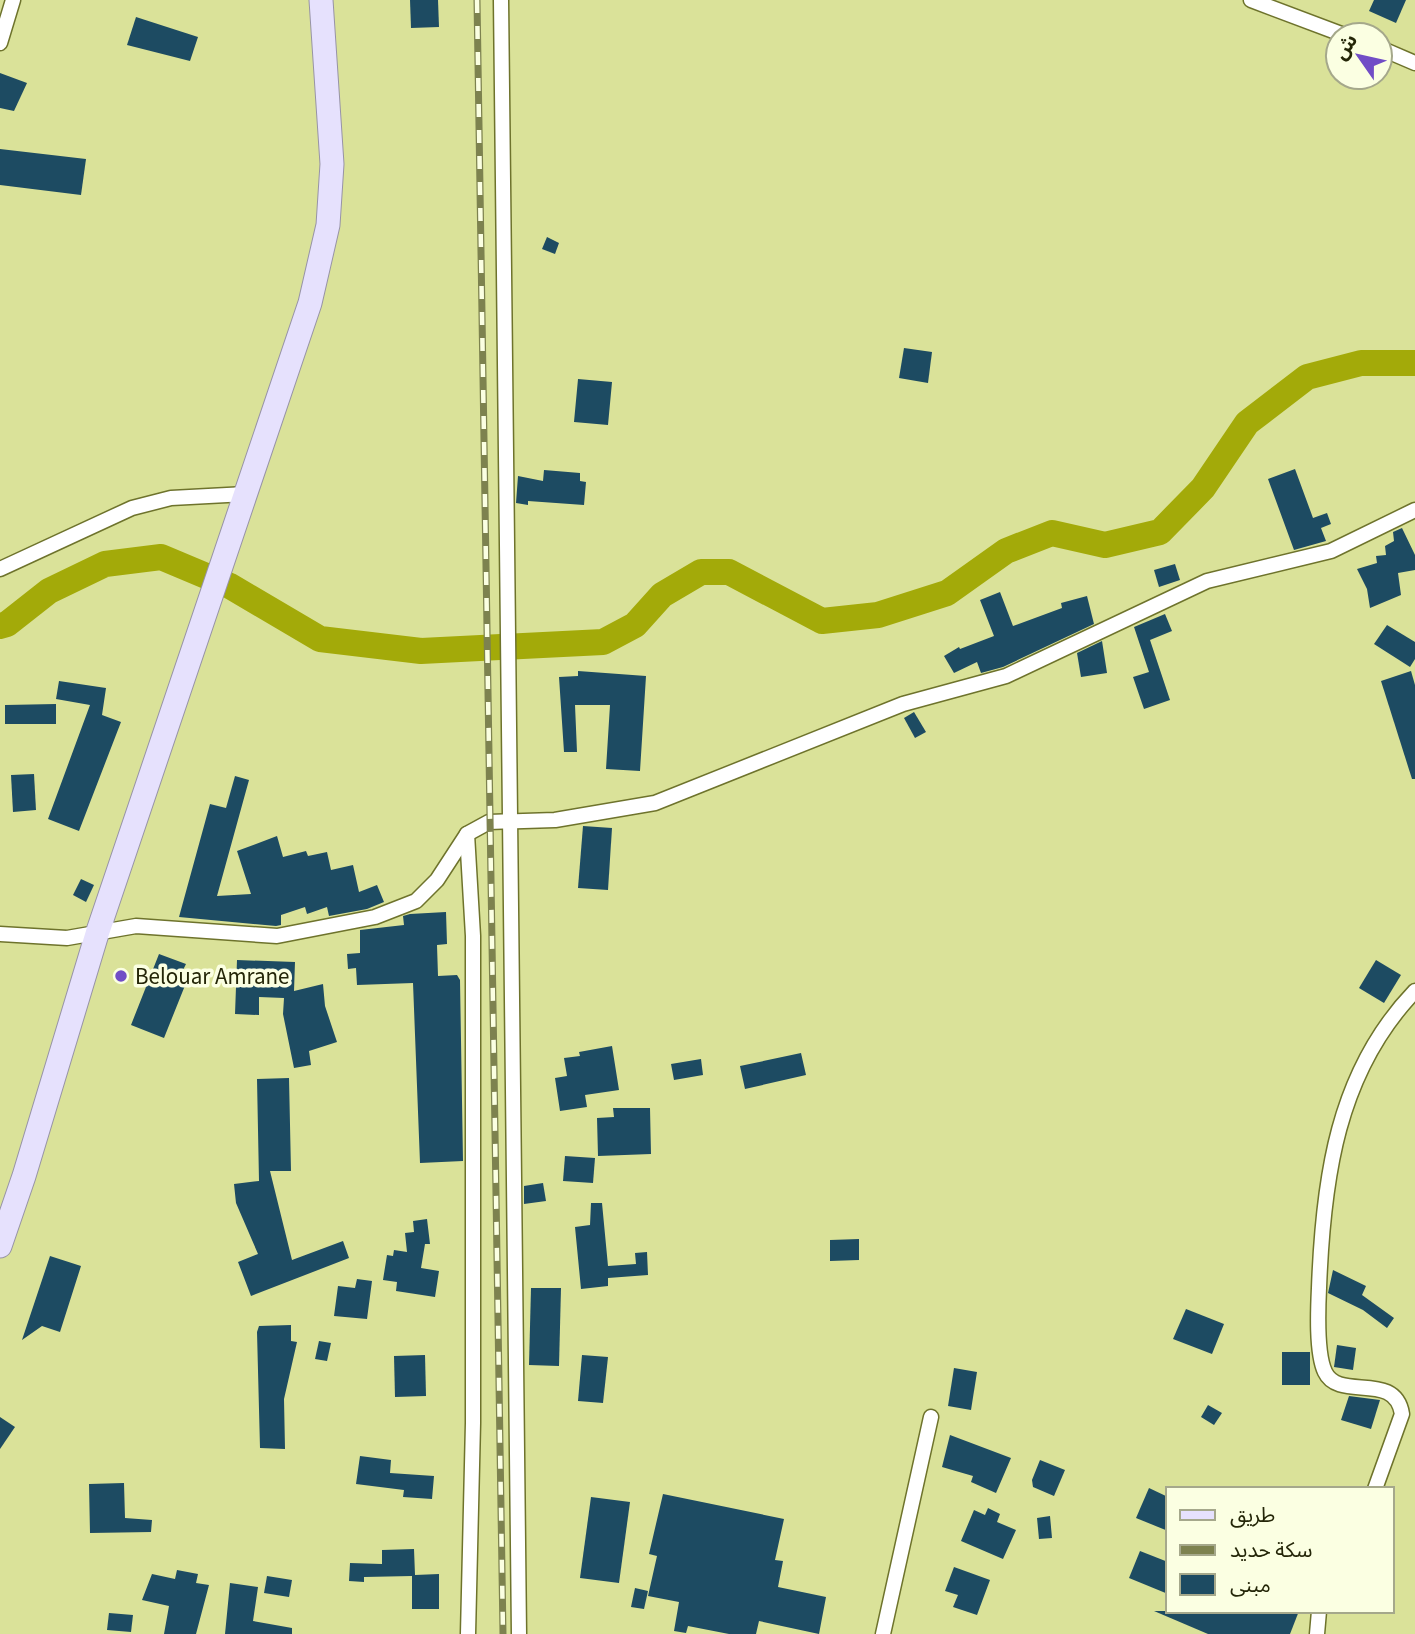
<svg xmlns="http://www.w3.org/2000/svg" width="1415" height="1634" font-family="'Source Sans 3','Noto Sans Arabic',sans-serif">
<rect width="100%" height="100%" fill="#dae299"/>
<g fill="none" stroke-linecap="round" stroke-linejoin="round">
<polyline stroke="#a3aa09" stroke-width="26" points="0,626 7,624 49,591 105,564 161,557 230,586 320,639 421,651 603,642 635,625 662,595 701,572 729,572 822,621 878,615 947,593 1006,551 1052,533 1105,545 1160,532 1203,488 1247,423 1307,377 1361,363 1415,363"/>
</g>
<g fill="#1d4b62">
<polygon points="410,0 438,0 439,27 411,28"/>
<polygon points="1374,0 1406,0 1396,23 1369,11"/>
<polygon points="136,17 198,37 190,61 127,45"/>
<polygon points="0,73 27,83 14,111 0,108"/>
<polygon points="0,149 86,159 81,195 0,185"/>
<polygon points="547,237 559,243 555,254 542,249"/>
<polygon points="904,348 932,352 928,383 899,378"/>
<polygon points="578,379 612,382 608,425 574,422"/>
<polygon points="1295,469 1313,518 1327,513 1331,524 1321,528 1326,541 1294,550 1268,479"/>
<polygon points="544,470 580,473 580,481 586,482 584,505 528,501 528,505 516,503 518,476 543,481"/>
<polygon points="1402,528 1415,555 1415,570 1398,573 1401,595 1370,608 1367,589 1357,569 1377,563 1376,556 1386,555 1385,546 1394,541 1393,532"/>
<polygon points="1175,564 1180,580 1159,587 1154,570"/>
<polygon points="1000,592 1013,626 1062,608 1061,603 1087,596 1094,624 1003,667 981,673 977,662 954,673 944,656 959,647 960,649 994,636 980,600"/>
<polygon points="1165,614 1172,631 1150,640 1170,700 1144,709 1133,677 1149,672 1134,627"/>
<polygon points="1387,625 1415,642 1415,659 1410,667 1374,644"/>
<polygon points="1102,641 1107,673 1081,677 1077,653"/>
<polygon points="578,671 646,676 640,771 606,769 610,705 575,705 577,752 564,752 559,677 578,676"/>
<polygon points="1411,671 1415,685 1415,779 1412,779 1381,681"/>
<polygon points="59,681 106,688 102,715 121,722 79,831 48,819 90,705 56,699"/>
<polygon points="56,704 56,724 5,724 5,705"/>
<polygon points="914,712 926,732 915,738 904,718"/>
<polygon points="34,774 36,810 13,812 11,775"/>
<polygon points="235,776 249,780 217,896 251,894 237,851 277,836 283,857 306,851 308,856 327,852 331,870 353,865 359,892 377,885 384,902 367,909 329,916 327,907 307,914 305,907 281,915 281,925 276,926 179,917 210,804 226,808"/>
<polygon points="583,826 612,828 608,890 578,888"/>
<polygon points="81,879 94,885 86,902 73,895"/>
<polygon points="446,912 447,944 437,945 438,976 457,975 460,980 463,1161 420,1163 413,983 357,985 356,968 348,969 347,954 360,953 360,930 404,925 403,916 410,914"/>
<polygon points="159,954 186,964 183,970 190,973 164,1038 131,1025"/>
<polygon points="237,960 295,962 294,991 323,984 325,1006 337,1042 309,1051 311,1065 294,1068 283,1014 284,998 259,997 259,1015 235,1014"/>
<polygon points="1376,960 1401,975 1384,1003 1359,988"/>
<polygon points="612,1046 619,1090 585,1095 587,1107 560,1111 555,1078 567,1076 564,1058 580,1056 579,1052"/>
<polygon points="801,1053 806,1075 745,1089 740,1066"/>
<polygon points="701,1059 703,1075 674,1080 671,1064"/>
<polygon points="289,1078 291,1171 270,1171 292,1260 343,1241 349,1258 251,1296 238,1262 258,1254 236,1203 234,1184 259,1181 257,1079"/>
<polygon points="613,1108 650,1108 651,1154 598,1156 597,1118 614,1117"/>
<polygon points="565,1156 595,1158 593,1183 563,1181"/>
<polygon points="543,1183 546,1201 524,1204 524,1186"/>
<polygon points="591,1203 602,1203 608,1266 636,1264 635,1253 647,1252 648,1275 608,1278 608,1286 581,1289 575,1227 590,1225"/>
<polygon points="427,1219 430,1244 425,1244 421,1268 439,1271 435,1297 396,1291 397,1282 383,1280 387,1255 393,1256 394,1250 407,1252 405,1233 414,1232 413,1221"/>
<polygon points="859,1239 859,1260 830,1261 830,1240"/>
<polygon points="50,1256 81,1266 60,1332 42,1326 22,1340"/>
<polygon points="1333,1270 1366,1286 1362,1295 1394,1318 1387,1328 1363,1310 1328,1293"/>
<polygon points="357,1279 372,1281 367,1319 334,1316 338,1286 355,1288"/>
<polygon points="531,1288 561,1288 559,1366 529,1365"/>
<polygon points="1186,1309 1224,1324 1212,1354 1173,1339"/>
<polygon points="291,1325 291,1341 297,1342 284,1399 285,1449 260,1448 257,1332 259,1326"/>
<polygon points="319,1341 331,1343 327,1361 315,1359"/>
<polygon points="1337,1345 1356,1348 1353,1370 1334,1367"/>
<rect x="1282" y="1352" width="28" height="33"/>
<polygon points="425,1355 426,1396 395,1397 394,1356"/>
<polygon points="582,1355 608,1357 603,1403 578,1401"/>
<polygon points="954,1368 977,1372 971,1410 948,1406"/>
<polygon points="1349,1396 1380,1400 1371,1429 1341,1420"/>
<polygon points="1208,1405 1222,1413 1214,1425 1201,1417"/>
<polygon points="0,1417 15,1427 0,1449"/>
<polygon points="950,1435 1011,1458 996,1493 971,1482 973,1476 942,1467"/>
<polygon points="360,1456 391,1460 390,1473 434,1476 432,1499 403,1497 404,1490 356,1484"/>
<polygon points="1040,1460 1065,1470 1054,1496 1033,1487 1032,1480"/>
<polygon points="124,1483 125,1518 152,1520 151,1532 90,1533 89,1484"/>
<polygon points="1149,1488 1168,1497 1168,1531 1136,1518"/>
<polygon points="663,1494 784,1519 775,1560 783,1561 778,1587 826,1597 819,1634 759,1621 756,1634 729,1634 688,1626 686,1633 674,1631 679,1602 648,1596 657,1556 649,1554"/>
<polygon points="591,1497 630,1502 619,1583 580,1578"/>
<polygon points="988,1508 1000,1514 997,1522 1016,1530 1003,1559 961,1541 974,1510 985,1515"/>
<polygon points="1050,1516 1052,1538 1039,1539 1037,1518"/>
<polygon points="414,1549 415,1575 439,1574 439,1609 412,1609 412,1576 364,1577 364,1582 349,1581 350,1563 382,1564 382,1550"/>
<polygon points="1140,1551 1168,1562 1168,1594 1129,1578"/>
<polygon points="954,1567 990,1580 977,1615 953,1607 958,1595 945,1591"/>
<polygon points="177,1570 198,1574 196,1583 209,1585 196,1634 164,1634 169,1606 142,1600 152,1574 175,1579"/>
<polygon points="267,1576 292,1580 289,1597 264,1593"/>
<polygon points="230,1583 258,1587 253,1621 292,1628 292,1634 225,1634"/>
<polygon points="635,1588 648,1591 644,1609 631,1607"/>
<polygon points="1154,1611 1299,1611 1290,1634 1208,1634"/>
<polygon points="109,1613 133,1615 131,1632 107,1630"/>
</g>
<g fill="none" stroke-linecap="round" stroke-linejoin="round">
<g stroke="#6e732c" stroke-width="17">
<g id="street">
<polyline points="501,0 519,1634"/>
<polyline points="1251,0 1344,35"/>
<polyline points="0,43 13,0"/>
<polyline points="1380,48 1415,63"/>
<polyline points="0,569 132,508 171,498 246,494"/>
<polyline points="467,834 473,936 473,1423 468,1634"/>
<polyline points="0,934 67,938 136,926 277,936 375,917 416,901 437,880 467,834 489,822 555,820 655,803 903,704 1006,676 1207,581 1331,551 1415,510"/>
<path d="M1375,1489L1402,1414C1395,1370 1339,1402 1325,1372C1316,1353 1318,1309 1319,1288C1323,1179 1337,1072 1415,991"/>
<polyline points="883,1634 931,1417"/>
<polyline points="1317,1634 1319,1611"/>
</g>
</g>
<g stroke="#9793a6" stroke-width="25">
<polyline id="primary" points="0,1246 24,1176 97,934 310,303 328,225 332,164 321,0"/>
</g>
<use href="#street" stroke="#fff" stroke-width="14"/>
<use href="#primary" stroke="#e6e1fd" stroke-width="23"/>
<g stroke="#7d824f" stroke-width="7">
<polyline id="rail" points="477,0 503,1634"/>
</g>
<use href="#rail" stroke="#fbffe2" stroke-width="4.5" stroke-dasharray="13" stroke-linecap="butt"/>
</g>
<circle fill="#714dc6" stroke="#fbffe2" stroke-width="2.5" cx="121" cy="976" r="7"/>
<g text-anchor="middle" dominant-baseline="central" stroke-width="7" stroke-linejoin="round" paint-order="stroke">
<g font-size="23" fill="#242608" stroke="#fbffe2" text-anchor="start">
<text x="135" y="976">Belouar Amrane</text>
</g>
</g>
<rect x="1166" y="1487" width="228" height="126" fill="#fbffe2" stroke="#a5a88b" stroke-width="2"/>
<rect x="1180" y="1510" width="35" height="10" fill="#e6e1fd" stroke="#a5a88b" stroke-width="2"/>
<text x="1230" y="1522" font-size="21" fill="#242608">طريق</text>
<rect x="1180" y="1545" width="35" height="10" fill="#7d824f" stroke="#a5a88b" stroke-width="2"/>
<text x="1230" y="1557" font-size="21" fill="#242608">سكة حديد</text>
<rect x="1180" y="1574" width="35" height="21" fill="#1d4b62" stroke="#a5a88b" stroke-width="2"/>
<text x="1230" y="1592" font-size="21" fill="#242608">مبنى</text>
<g transform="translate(1359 56) rotate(304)"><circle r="33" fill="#fbffe2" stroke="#a5a88b" stroke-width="2"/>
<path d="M0-5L12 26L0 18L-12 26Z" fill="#714dc6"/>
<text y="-10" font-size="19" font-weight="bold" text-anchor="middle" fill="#242608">ش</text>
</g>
</svg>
